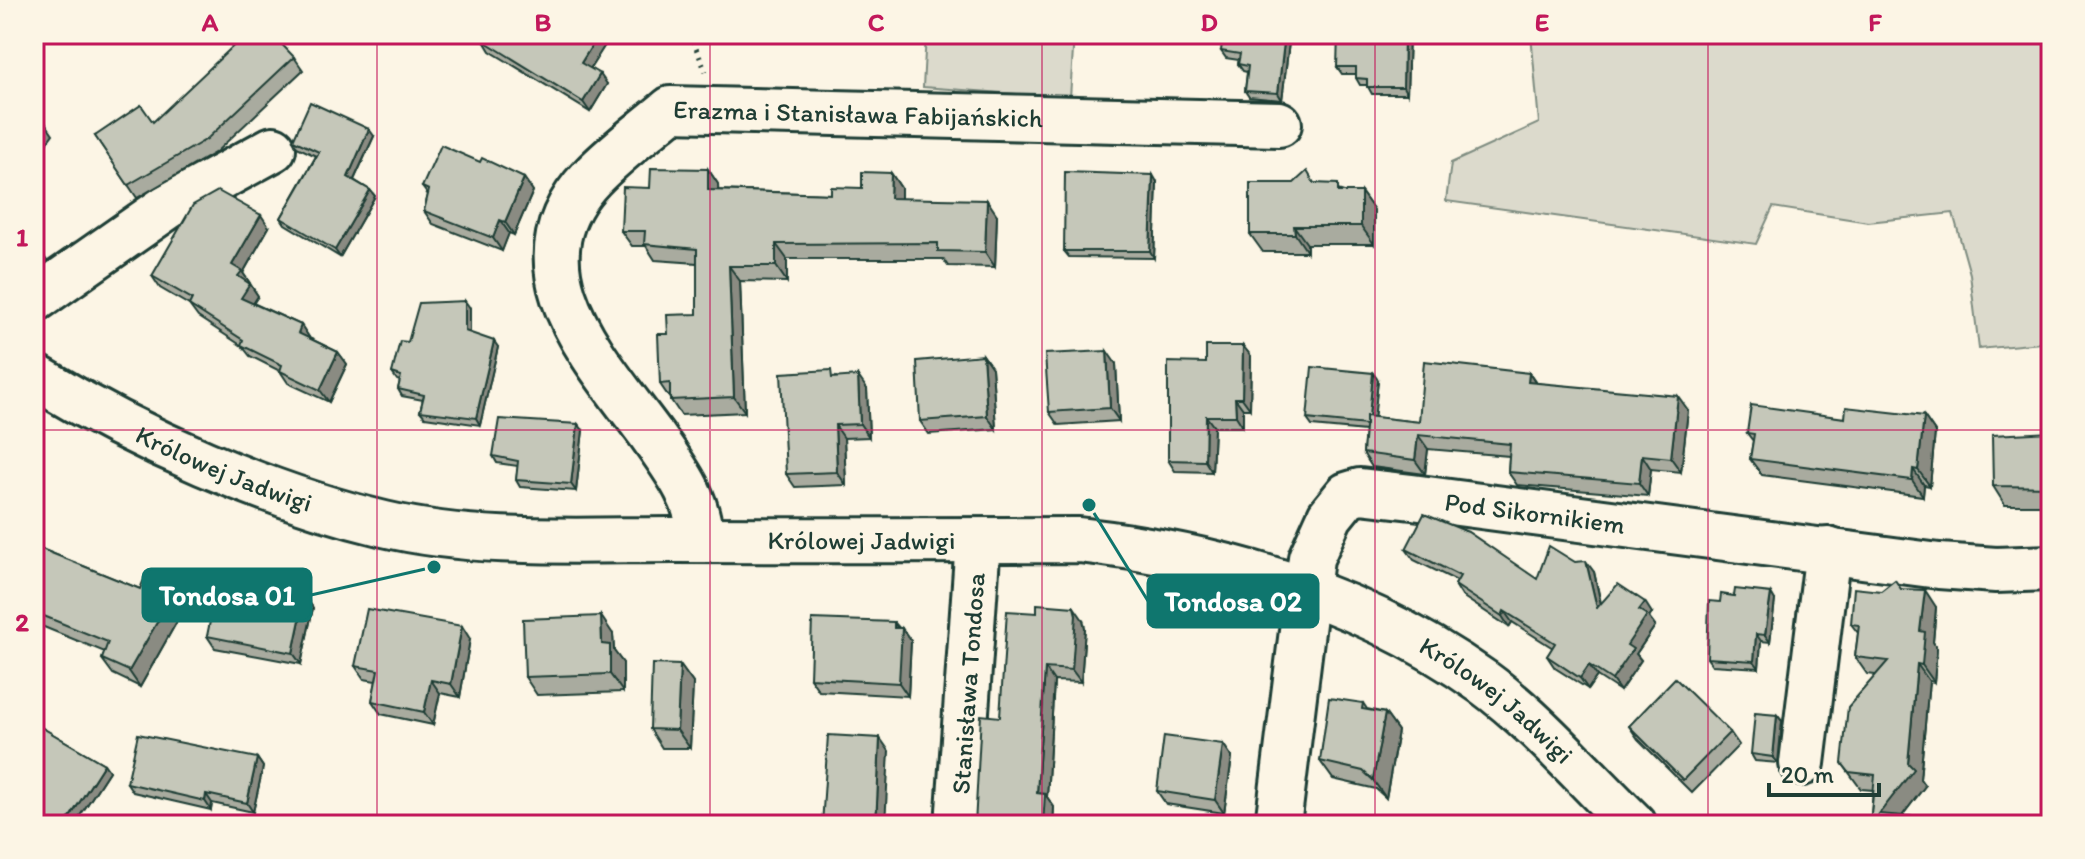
<svg xmlns="http://www.w3.org/2000/svg" width="2085" height="859" font-family="Itim,sans-serif">
<rect width="100%" height="100%" fill="#fcf5e5"/>
<filter id="ink" filterUnits="userSpaceOnUse"><feTurbulence type="fractalNoise" baseFrequency=".0125" numOctaves="2"/><feDisplacementMap in="SourceGraphic" scale="16" xChannelSelector="R" yChannelSelector="G"/><feConvolveMatrix kernelMatrix="1 2 1 2 8 2 1 2 1" color-interpolation-filters="sRGB"/></filter>
<g filter="url(#ink)">
<g fill="#dcdacc" stroke="#7e8c80" stroke-width="2">
<polygon points="926,34 1074,34 1070,98 923,87"/>
<polygon points="1531,34 2051,34 2051,342 1979,349 1970,274 1953,213 1868,222 1773,207 1756,244 1446,201 1451,163 1539,123"/>
</g>
<g fill="none" stroke-linecap="round" stroke-linejoin="round">
<g stroke="#1f3d34" stroke-width="50">
<g id="minor">
<polyline points="34,300 167,207 273,149"/>
<path id="s1" d="M34,376C138,439 266,496 384,524C477,546 578,540 673,540C808,540 944,541 1079,540C1222,556 1364,597 1483,682C1538,722 1585,778 1634,825"/>
<path id="s2" d="M701,540C698,498 677,471 653,437C597,360 506,267 592,177C616,152 645,131 671,109L1279,124"/>
<polyline points="1802,763 1828,550"/>
<path id="s3" d="M958,825L978,541"/>
<path id="s4" d="M1278,825L1311,558L1330,516L1347,495L1360,491L1412,497L1939,566L1996,570L2051,568"/>
</g>
</g>
<polyline stroke="#1f3d34" stroke-width="5" stroke-dasharray="2 6" stroke-linecap="butt" points="690,34 706,72"/>
<use href="#minor" stroke="#fcf5e5" stroke-width="44"/>
</g>
<g fill="#a9ab9f" stroke="#1f3d34" stroke-width="2">
<polygon points="488,34 612,34 590,68 607,84 590,112 490,51 484,41"/>
<polygon points="1139,34 1167,34 1166,38"/>
<polygon points="1290,34 1282,100 1249,97 1245,91 1247,72 1243,71 1238,64 1239,60 1226,58 1221,51"/>
<polygon points="1409,34 1407,94 1372,94 1367,85 1360,85 1356,78 1356,74 1342,74 1337,67"/>
<polygon points="294,57 303,70 216,152 137,198 95,136 153,122"/>
<polygon points="374,136 354,180 370,190 375,196 340,257 285,224 281,218 316,156 297,147 293,140"/>
<polygon points="480,162 524,178 533,191 514,235 509,233 502,251 433,224 424,211 428,195 422,187"/>
<polygon points="708,169 718,184 718,190 831,194 862,188 891,173 901,188 901,199 997,215 995,267 948,266 943,259 787,259 787,282 740,281 745,412 681,415 660,384 668,334 697,314 697,263 655,260 646,246 632,246 621,231 650,188"/>
<polygon points="1157,182 1154,258 1069,257 1064,251"/>
<polygon points="1316,183 1344,192 1361,192 1374,210 1374,244 1307,244 1307,252 1263,252 1250,234"/>
<polygon points="269,227 243,273 258,296 253,303 301,325 309,338 338,352 347,364 329,402 288,383 280,371 250,356 242,346 198,317 189,305 160,288 152,276"/>
<polygon points="34,242 47,261 34,270"/>
<polygon points="470,308 470,333 498,347 480,425 425,417 420,411 423,400 402,396 398,389 400,381 397,380 392,373 408,342"/>
<polygon points="1243,346 1251,356 1250,409 1243,409 1243,427 1214,427 1212,472 1175,471 1168,460 1206,363"/>
<polygon points="983,355 992,368 996,429 929,434 920,421"/>
<polygon points="1116,364 1119,421 1058,425 1049,412"/>
<polygon points="1529,373 1536,383 1688,410 1681,472 1651,469 1648,496 1517,485 1508,472 1509,456 1428,449 1425,474 1372,467 1363,453 1365,431 1312,426 1307,419 1378,380 1374,417 1419,422"/>
<polygon points="836,377 867,389 869,437 844,438 846,485 795,487 786,474"/>
<polygon points="1924,416 1935,432 1930,486 1924,485 1923,496 1762,475 1750,459 1753,441 1747,433 1845,418"/>
<polygon points="583,430 576,491 520,487 516,480 518,466 497,463 493,456"/>
<polygon points="2051,432 2051,505 2005,505 1993,486"/>
<polygon points="34,546 140,589 175,591 185,607 140,687 113,674 102,659 105,652 34,623"/>
<polygon points="1406,549 1537,579 1575,562 1594,572 1601,603 1652,613 1649,618 1655,626 1636,654 1641,660 1620,691 1597,676 1588,689 1555,668 1547,656 1553,648 1512,622 1509,627 1462,596 1455,585 1457,581 1414,560"/>
<polygon points="1901,589 1936,607 1933,642 1937,649 1934,682 1929,681 1920,779 1925,786 1902,816 1927,818 1932,825 1870,825 1873,790 1861,789 1842,763 1876,675 1867,674 1855,657 1858,633 1851,624"/>
<polygon points="290,593 305,596 313,608 301,664 215,648 207,636 237,596"/>
<polygon points="1775,600 1770,642 1761,641 1759,668 1712,665 1707,658 1720,602"/>
<polygon points="1083,620 1085,628 1081,682 1054,681 1047,797 1054,807 1053,825 1000,717"/>
<polygon points="894,622 911,641 908,696 819,691 810,678"/>
<polygon points="613,634 614,651 623,663 623,692 537,695 525,677"/>
<polygon points="470,639 460,697 440,693 433,725 381,714 372,701 376,681 364,679 355,666"/>
<polygon points="680,665 693,683 690,748 662,748 650,729"/>
<polygon points="1363,703 1367,709 1385,713 1398,731 1386,798 1376,789 1333,779 1320,761"/>
<polygon points="1777,715 1782,721 1778,763 1755,761 1751,754"/>
<polygon points="34,723 104,764 109,771 74,825 47,825 34,817"/>
<polygon points="1629,726 1730,732 1739,745 1692,793 1638,739"/>
<polygon points="1223,744 1232,757 1224,813 1166,804 1157,791"/>
<polygon points="257,758 263,767 253,812 212,803 211,810 133,792 127,783"/>
</g>
<g fill="#8a8b82" stroke="#1f3d34" stroke-width="2">
<polygon points="599,34 612,34 588,72 581,63"/>
<polygon points="1285,34 1290,34 1282,100 1278,93"/>
<polygon points="1404,34 1409,34 1407,94 1403,87"/>
<polygon points="600,74 607,84 590,112 583,102"/>
<polygon points="44,121 53,134 34,160 34,135"/>
<polygon points="369,129 374,136 352,184 348,177"/>
<polygon points="708,169 718,184 719,205 708,190"/>
<polygon points="891,173 901,188 901,214 890,198"/>
<polygon points="1153,175 1157,182 1154,258 1150,251"/>
<polygon points="524,178 533,191 514,235 505,222"/>
<polygon points="370,190 375,196 340,257 335,250"/>
<polygon points="1361,192 1374,210 1374,244 1361,226"/>
<polygon points="987,200 997,215 995,267 985,252"/>
<polygon points="261,215 269,227 243,273 250,283 247,288 250,284 258,296 249,310 241,298 232,265"/>
<polygon points="500,220 509,233 502,251 493,238"/>
<polygon points="1294,226 1307,244 1307,252 1295,234"/>
<polygon points="776,244 787,259 787,282 776,266"/>
<polygon points="729,266 740,281 745,412 734,397"/>
<polygon points="465,301 470,308 470,338 465,331"/>
<polygon points="301,325 309,337 306,345 298,333"/>
<polygon points="494,341 498,347 480,425 476,418"/>
<polygon points="1243,346 1251,356 1250,409 1242,398"/>
<polygon points="1107,351 1116,364 1119,421 1110,408"/>
<polygon points="338,352 347,364 329,402 320,390"/>
<polygon points="983,355 992,368 996,429 987,416"/>
<polygon points="1373,373 1378,380 1373,432 1368,425"/>
<polygon points="1529,373 1538,387 1528,382"/>
<polygon points="858,376 867,389 869,437 860,424"/>
<polygon points="1678,396 1688,410 1681,472 1671,458"/>
<polygon points="1235,398 1243,409 1243,427 1236,416"/>
<polygon points="1206,416 1214,427 1212,472 1205,461"/>
<polygon points="1924,416 1935,432 1930,486 1918,470"/>
<polygon points="578,424 583,430 576,491 571,484"/>
<polygon points="835,425 844,438 846,485 837,472"/>
<polygon points="1418,435 1428,449 1425,474 1415,460"/>
<polygon points="1642,455 1651,469 1648,496 1639,483"/>
<polygon points="1913,469 1924,485 1923,496 1912,480"/>
<polygon points="1586,561 1594,572 1604,619 1597,608"/>
<polygon points="1925,590 1936,607 1933,642 1937,649 1934,682 1922,665 1920,631"/>
<polygon points="175,591 185,607 140,687 129,671"/>
<polygon points="1771,593 1775,600 1770,642 1765,635"/>
<polygon points="305,596 313,608 301,664 293,653"/>
<polygon points="1645,602 1652,613 1649,618 1655,626 1636,654 1641,660 1620,691 1612,680 1639,610"/>
<polygon points="1074,607 1083,620 1085,628 1081,682 1072,670"/>
<polygon points="1504,611 1512,622 1509,627 1502,616"/>
<polygon points="601,616 613,634 614,651 623,663 623,692 610,674 602,644"/>
<polygon points="894,622 901,633 902,628 911,641 908,696 899,683"/>
<polygon points="462,626 470,639 460,697 451,684"/>
<polygon points="1756,634 1761,641 1759,668 1754,661"/>
<polygon points="1917,664 1929,681 1920,779 1925,786 1895,825 1879,814 1908,763"/>
<polygon points="680,665 693,683 690,748 677,730"/>
<polygon points="1589,665 1597,676 1588,689 1580,678"/>
<polygon points="1045,668 1054,681 1047,797 1054,807 1053,825 1043,825 1037,793"/>
<polygon points="431,680 440,693 433,725 424,712"/>
<polygon points="1385,713 1398,731 1386,798 1373,780"/>
<polygon points="1777,715 1782,721 1778,763 1773,757"/>
<polygon points="880,738 889,751 885,825 876,825"/>
<polygon points="1223,744 1232,757 1224,813 1215,800"/>
<polygon points="257,758 263,767 253,812 247,803"/>
<polygon points="104,764 109,771 74,825 65,825"/>
<polygon points="206,794 212,803 211,810 205,801"/>
</g>
<g fill="#c5c7b9" stroke="#1f3d34" stroke-width="2">
<polygon points="246,34 272,34 294,57 207,139 128,185 95,136 141,105 153,122"/>
<polygon points="488,34 599,34 581,63 600,74 583,102 484,41"/>
<polygon points="1223,34 1285,34 1278,93 1245,91 1248,66 1238,64 1240,54 1221,51"/>
<polygon points="1338,34 1404,34 1403,87 1367,87 1367,79 1356,78 1356,67 1337,67"/>
<polygon points="310,102 369,129 348,177 370,190 335,250 281,218 319,152 293,140"/>
<polygon points="34,113 44,121 34,135"/>
<polygon points="441,145 480,162 482,158 524,178 505,222 500,220 493,238 424,211 429,190 422,187"/>
<polygon points="651,168 708,169 708,190 831,194 831,187 862,188 862,172 891,173 890,198 987,200 985,252 938,251 938,243 776,244 776,266 729,266 734,397 670,400 670,383 660,384 658,334 668,334 667,315 697,314 697,249 644,244 645,231 621,231 623,187 650,188"/>
<polygon points="1307,171 1314,183 1338,184 1338,192 1361,192 1361,226 1294,226 1295,234 1250,234 1250,183 1294,183"/>
<polygon points="1065,172 1153,175 1150,251 1064,251"/>
<polygon points="218,191 261,215 232,265 242,271 238,276 250,284 241,298 301,325 298,333 338,352 320,390 280,371 282,365 241,345 243,340 189,305 192,299 152,276 193,205"/>
<polygon points="34,242 42,254 34,260"/>
<polygon points="465,301 465,331 494,341 476,418 420,411 424,395 398,389 401,376 392,373 400,341 408,342 419,303"/>
<polygon points="1206,346 1243,346 1242,398 1235,398 1236,416 1206,416 1205,461 1168,460 1168,362 1206,363"/>
<polygon points="1107,351 1110,408 1049,412 1045,354"/>
<polygon points="983,355 987,416 920,421 917,361"/>
<polygon points="1424,361 1529,373 1528,382 1678,396 1671,458 1642,455 1639,483 1508,472 1510,444 1418,435 1415,460 1363,453 1366,416 1419,422"/>
<polygon points="1312,367 1373,373 1369,416 1366,416 1366,425 1307,419"/>
<polygon points="831,370 832,378 858,376 860,424 835,425 837,472 786,474 781,373"/>
<polygon points="1751,405 1845,418 1846,407 1924,416 1918,470 1913,469 1912,480 1750,459 1754,434 1747,433"/>
<polygon points="499,419 578,424 571,484 516,480 518,461 493,456"/>
<polygon points="2051,432 2051,487 1993,486 1992,435"/>
<polygon points="1424,514 1468,532 1537,579 1549,546 1575,562 1586,561 1597,608 1618,584 1645,602 1639,610 1647,615 1627,645 1633,649 1612,680 1589,665 1580,678 1547,656 1555,643 1504,611 1502,616 1455,585 1460,576 1406,549"/>
<polygon points="34,546 140,589 145,577 175,591 129,671 102,659 108,642 34,612"/>
<polygon points="276,571 289,593 305,596 293,653 207,636 216,592 237,596 240,584 256,587"/>
<polygon points="1895,580 1901,589 1925,590 1920,631 1925,632 1922,665 1917,664 1908,763 1914,769 1879,814 1927,818 1927,825 1870,825 1875,775 1849,772 1842,763 1848,707 1888,661 1855,657 1859,625 1851,624 1854,588 1881,591"/>
<polygon points="1735,589 1771,593 1765,635 1756,634 1754,661 1707,658 1709,601 1720,602 1721,594 1734,596"/>
<polygon points="1037,604 1074,607 1076,615 1072,670 1045,668 1037,793 1045,794 1043,825 975,825 981,715 1000,717 1007,611 1037,613"/>
<polygon points="367,609 462,626 451,684 431,680 424,712 372,701 378,670 355,666"/>
<polygon points="601,616 602,644 610,645 610,674 525,677 523,619"/>
<polygon points="812,619 894,622 894,628 902,628 899,683 810,678"/>
<polygon points="652,664 680,665 677,730 650,729"/>
<polygon points="1675,678 1730,732 1683,780 1629,726"/>
<polygon points="1329,698 1363,703 1362,709 1385,713 1373,780 1363,771 1320,761"/>
<polygon points="1755,713 1777,715 1773,757 1751,754"/>
<polygon points="34,723 104,764 65,825 54,825 34,813"/>
<polygon points="138,734 257,758 247,803 206,794 205,801 127,783"/>
<polygon points="828,735 880,738 876,825 822,825"/>
<polygon points="1164,736 1223,744 1215,800 1157,791"/>
</g>
</g>
<path fill="none" stroke="#c2185b" stroke-width="2" stroke-opacity="0.55" d="M377,34V825M710,34V825M1042,34V825M1375,34V825M1708,34V825M34,430H2051"/>
<g text-anchor="middle" dominant-baseline="central" stroke-width="7" stroke-linejoin="round" paint-order="stroke">
<g font-size="26" fill="#1f3d34" stroke="#fcf5e5">
<text stroke="none"><textPath href="#s2" startOffset="704">Erazma i Stanisława Fabijańskich</textPath></text>
<text stroke="none"><textPath href="#s1" startOffset="212">Królowej Jadwigi</textPath></text>
<text stroke="none"><textPath href="#s4" startOffset="532">Pod Sikornikiem</textPath></text>
<text stroke="none"><textPath href="#s1" startOffset="860">Królowej Jadwigi</textPath></text>
<text stroke="none"><textPath href="#s3" startOffset="142">Stanisława Tondosa</textPath></text>
<text stroke="none"><textPath href="#s1" startOffset="1532">Królowej Jadwigi</textPath></text>
</g>
</g>
<path fill="none" stroke="#0f766e" stroke-width="3" d="M434 567L311 595M1089 505L1148 601"/>
<g fill="#0f766e" stroke="#fcf5e5" stroke-width="3">
<circle cx="434" cy="567" r="8"/>
<circle cx="1089" cy="505" r="8"/>
</g>
<g fill="#0f766e" stroke="#0f766e" stroke-width="3">
<rect x="143" y="569" width="168" height="52" rx="8"/>
<rect x="1148" y="575" width="170" height="52" rx="8"/>
</g>
<g font-size="28" text-anchor="middle" font-weight="bold" fill="#fff">
<text x="227" y="605">Tondosa 01</text>
<text x="1233" y="611">Tondosa 02</text>
</g>
<rect width="2085" height="859" fill="none" stroke="#fcf5e5" stroke-width="88"/>
<path d="M1769 783v12h110v-12" fill="none" stroke="#1f3d34" stroke-width="4"/>
<text x="1781" y="783" font-size="24" fill="#1f3d34" stroke="#fcf5e5" stroke-width="6" paint-order="stroke">20 m</text>
<rect x="44" y="44" width="1997" height="771" fill="none" stroke="#c2185b" stroke-width="3"/>
<g font-size="26" text-anchor="middle" font-weight="bold" fill="#c2185b">
<text x="210" y="31">A</text>
<text x="543" y="31">B</text>
<text x="876" y="31">C</text>
<text x="1209" y="31">D</text>
<text x="1542" y="31">E</text>
<text x="1875" y="31">F</text>
<text x="22" y="246">1</text>
<text x="22" y="631">2</text>
</g>
</svg>
